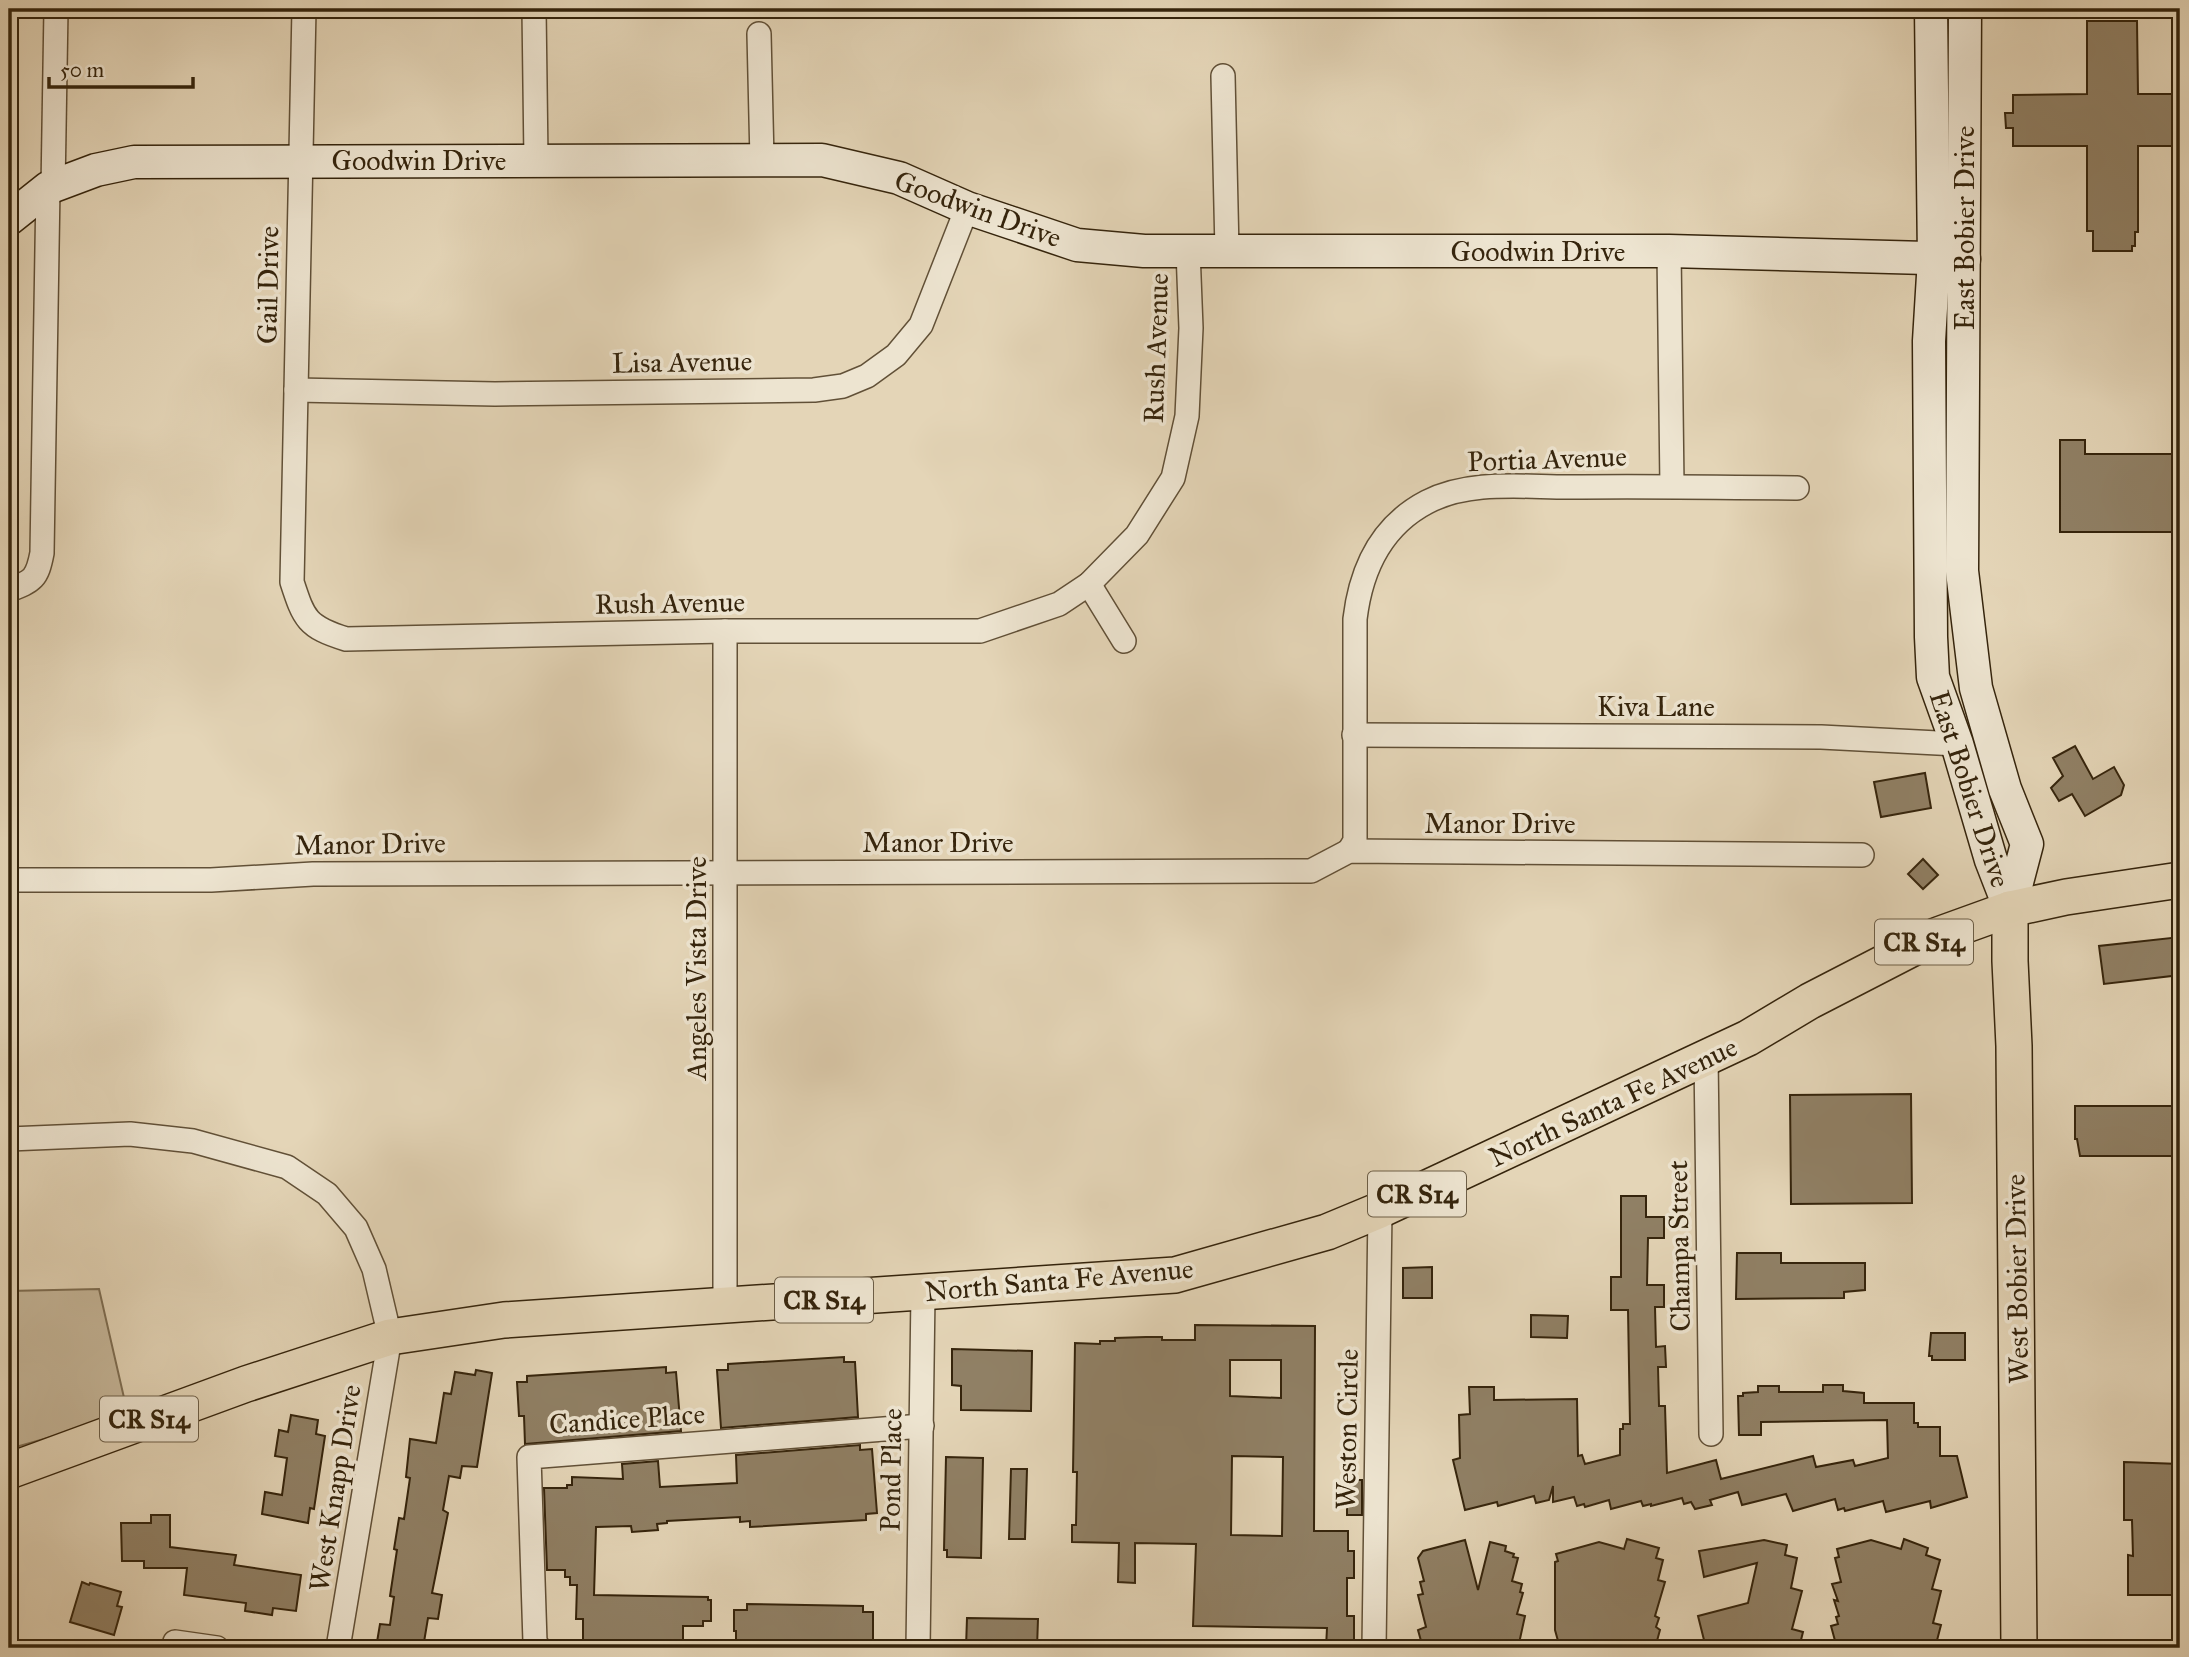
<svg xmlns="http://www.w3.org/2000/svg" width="2189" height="1657" font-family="'IM FELL Great Primer',serif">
<rect width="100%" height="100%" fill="#e4d5b7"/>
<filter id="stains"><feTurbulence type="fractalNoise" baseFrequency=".00286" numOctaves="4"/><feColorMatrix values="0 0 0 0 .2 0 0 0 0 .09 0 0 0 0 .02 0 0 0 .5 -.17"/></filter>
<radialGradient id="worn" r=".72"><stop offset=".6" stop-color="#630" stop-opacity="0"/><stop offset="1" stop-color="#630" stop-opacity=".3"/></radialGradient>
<polygon fill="#c6b79a" stroke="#7e6e53" stroke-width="2" points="99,1289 128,1415 9,1449 9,1291"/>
<g fill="#908065" stroke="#35240c" stroke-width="2" fill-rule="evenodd">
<polygon points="2087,21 2137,21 2138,94 2180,94 2180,146 2138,146 2138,232 2135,232 2135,246 2132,246 2132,251 2093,251 2093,231 2087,231 2087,146 2013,146 2013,128 2006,128 2005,113 2013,113 2013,95 2087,94"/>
<polygon points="2060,440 2085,440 2085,454 2180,454 2180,532 2060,532"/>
<polygon points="2075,746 2093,779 2114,767 2124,785 2121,795 2085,816 2072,794 2059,801 2051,788 2063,776 2053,758"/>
<polygon points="1925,773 1931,808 1881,817 1874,782"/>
<polygon points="1923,859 1938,875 1923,889 1908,874"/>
<polygon points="2180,937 2180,975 2104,984 2099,946"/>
<polygon points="1911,1094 1912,1203 1791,1204 1790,1095"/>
<polygon points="2075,1106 2180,1106 2180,1156 2080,1156 2077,1139 2075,1139"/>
<polygon points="1621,1196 1646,1196 1646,1217 1664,1217 1664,1238 1648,1238 1647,1285 1664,1285 1664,1307 1655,1307 1656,1347 1665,1346 1666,1367 1658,1367 1659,1406 1665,1406 1667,1473 1716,1460 1721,1479 1813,1456 1816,1467 1853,1460 1855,1466 1888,1458 1887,1420 1761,1422 1761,1435 1739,1435 1738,1396 1743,1396 1743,1393 1758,1392 1758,1386 1779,1386 1779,1392 1823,1392 1823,1385 1843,1385 1843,1391 1864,1393 1864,1403 1914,1403 1914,1423 1918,1423 1918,1427 1940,1427 1940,1456 1957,1456 1967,1497 1931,1508 1930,1501 1886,1512 1883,1501 1845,1511 1844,1508 1838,1510 1835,1499 1793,1511 1786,1494 1742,1505 1738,1492 1710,1500 1712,1505 1695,1509 1691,1502 1684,1504 1682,1498 1651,1506 1651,1504 1643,1506 1641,1501 1611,1509 1609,1500 1585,1507 1584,1504 1577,1506 1574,1497 1553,1502 1553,1486 1549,1500 1536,1503 1534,1496 1498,1506 1497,1502 1465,1510 1453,1460 1460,1458 1459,1415 1470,1414 1469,1387 1494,1387 1494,1400 1577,1399 1578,1456 1582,1455 1585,1464 1620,1455 1620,1429 1623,1429 1623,1424 1630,1424 1628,1310 1611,1310 1611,1277 1621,1277"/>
<polygon points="1737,1253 1781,1253 1781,1263 1865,1263 1865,1290 1844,1292 1844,1298 1736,1299"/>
<polygon points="1432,1267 1432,1298 1403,1298 1403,1268"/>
<polygon points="1531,1315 1568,1316 1567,1338 1531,1337"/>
<path d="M1195,1325L1315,1326L1314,1531H1348V1551H1354V1578H1347V1616H1354V1643H1348V1648H1326L1327,1628L1193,1626L1196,1544L1135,1543V1583L1118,1582L1119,1543L1072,1542V1525H1076L1077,1472H1073L1075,1343L1100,1344V1341H1115V1338L1146,1337H1162V1340H1195ZM1230,1360H1281V1398L1230,1396ZM1232,1456L1283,1457L1282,1536L1231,1535Z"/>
<polygon points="1931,1333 1965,1333 1965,1360 1932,1360 1932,1356 1929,1356"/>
<polygon points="952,1349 1032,1351 1031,1411 961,1410 961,1386 952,1385"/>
<polygon points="844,1357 844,1362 855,1362 858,1417 721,1428 717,1370 728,1370 728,1364"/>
<polygon points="666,1367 666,1373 676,1372 681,1431 525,1444 524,1416 519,1416 517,1382 527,1382 527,1376"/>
<polygon points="476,1370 492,1373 477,1467 462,1466 460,1478 449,1476 443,1510 448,1513 432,1593 442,1595 438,1619 428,1618 423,1648 376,1648 380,1624 390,1625 394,1597 390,1596 397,1550 394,1549 399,1518 404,1519 410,1478 406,1477 410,1439 436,1443 444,1393 451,1394 455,1372 475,1375"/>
<polygon points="291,1415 318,1420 316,1434 325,1436 314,1509 310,1508 308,1523 262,1514 265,1492 282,1495 287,1458 275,1456 279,1430 288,1432"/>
<polygon points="860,1445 860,1450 872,1449 877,1513 866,1514 866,1520 750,1527 750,1521 740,1522 740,1517 667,1521 667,1523 657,1524 658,1530 632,1532 631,1526 596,1527 594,1595 708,1597 708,1600 711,1600 711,1621 703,1621 703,1626 683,1626 683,1648 583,1648 583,1619 576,1619 577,1585 570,1585 570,1577 565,1577 565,1570 547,1570 544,1488 567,1488 567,1485 572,1485 572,1477 623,1479 622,1464 658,1461 660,1487 737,1483 736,1455"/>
<polygon points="946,1457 983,1458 981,1558 947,1557 947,1550 944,1550"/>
<polygon points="2124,1462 2180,1464 2180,1595 2128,1595 2128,1555 2133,1556 2132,1520 2124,1520"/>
<polygon points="1011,1469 1027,1469 1025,1539 1009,1539"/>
<rect x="1347" y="1480" width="15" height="35"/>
<polygon points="151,1515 170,1515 170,1547 236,1555 234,1565 301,1575 296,1611 273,1608 272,1615 245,1611 246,1603 184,1595 187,1568 144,1568 144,1561 122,1561 121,1523 151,1523"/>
<polygon points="1627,1539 1659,1548 1656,1558 1663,1560 1658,1580 1665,1582 1655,1616 1659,1618 1656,1627 1660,1630 1655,1648 1560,1648 1555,1630 1555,1562 1558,1561 1556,1554 1599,1542 1624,1549"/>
<polygon points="1904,1539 1928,1548 1926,1555 1940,1560 1932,1589 1941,1591 1933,1623 1941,1625 1935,1648 1837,1648 1831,1626 1838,1624 1836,1617 1839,1616 1834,1600 1838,1601 1832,1584 1841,1582 1835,1558 1839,1557 1837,1549 1871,1540 1901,1549"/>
<polygon points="1465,1540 1478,1590 1490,1542 1506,1546 1505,1551 1514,1554 1513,1557 1518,1558 1512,1581 1522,1584 1520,1592 1523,1593 1517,1614 1525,1616 1518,1648 1423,1648 1418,1630 1426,1627 1418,1595 1423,1594 1420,1582 1424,1581 1418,1558 1423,1551"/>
<polygon points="1764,1540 1787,1545 1785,1555 1797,1558 1791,1588 1802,1591 1792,1629 1803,1632 1799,1648 1706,1648 1698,1616 1748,1603 1757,1563 1704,1577 1699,1551"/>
<polygon points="82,1582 89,1585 90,1583 121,1592 117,1606 122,1607 114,1635 70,1622"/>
<polygon points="747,1604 863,1606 863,1612 873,1612 873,1646 862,1646 862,1648 746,1648 746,1645 736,1644 736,1631 734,1631 734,1610 747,1610"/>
<polygon points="967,1618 1038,1619 1037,1648 966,1648"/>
</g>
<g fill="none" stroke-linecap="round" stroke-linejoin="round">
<g stroke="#615037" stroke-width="26">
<g id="street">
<path d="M304,9L292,582C304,619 307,627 346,639L725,631H980L1059,604L1089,584L1137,535L1173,478L1187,416L1191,328L1188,251"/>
<polyline points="534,9 536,160"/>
<polyline points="759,34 762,160"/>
<polyline points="1223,76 1227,251"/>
<polyline points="53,188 56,9"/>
<polyline points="1669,251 1672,486"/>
<polyline points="296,390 495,394 814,390 843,386 867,376 896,355 921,325 967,208"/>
<polyline points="1089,584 1124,641"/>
<path d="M9,590C33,581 37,579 42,553L48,188"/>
<polyline points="725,631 725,1306"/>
<polyline points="1354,735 1821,737 1957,744"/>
<path d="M1349,851L1355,841V619C1361,569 1381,526 1427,502C1469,480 1522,487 1568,487C1644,486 1720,487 1797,488"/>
<polyline points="9,880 211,880 313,874 1311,871 1349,851 1862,855"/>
<polyline points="1706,1057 1711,1434"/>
<polyline points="9,1139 130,1134 193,1141 287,1167 327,1194 356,1228 374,1269 390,1337 338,1648"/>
<polyline points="175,1642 217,1648"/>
<polyline points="539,1648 535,1642 529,1457 922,1426"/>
<polyline points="918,1648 923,1294"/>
<polyline points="1374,1648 1380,1210"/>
</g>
</g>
<g stroke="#35240c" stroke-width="35">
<g id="secondary">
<polyline points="1931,9 1934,259 1929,341 1931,637 1933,677 1957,744 1991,860 2010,909"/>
<polyline points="1965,9 1962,571 1976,688 2005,789 2027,844 2010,909"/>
<polyline points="9,219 48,188 96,170 134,162 822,160 899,178 967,208 1077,245 1144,251 1669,251 1964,259"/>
</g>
</g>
<g stroke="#35240c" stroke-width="38">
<g id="primary">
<polyline points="2010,909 2010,961 2014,1046 2019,1648"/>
<polyline points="9,1471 246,1384 390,1337 504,1320 1175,1275 1327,1232 1380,1210 1748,1038 1810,1001 1938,935 2010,909 2066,897 2180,880"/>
</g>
</g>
<use href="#street" stroke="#ede4d0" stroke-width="23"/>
<use href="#secondary" stroke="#ede4d0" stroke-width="32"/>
<use href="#primary" stroke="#e4d5b7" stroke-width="35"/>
</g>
<g text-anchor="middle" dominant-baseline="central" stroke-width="7" stroke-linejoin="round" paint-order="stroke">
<g fill="#ede4d0" stroke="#6c5e47" stroke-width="2">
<rect x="1875" y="919.5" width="98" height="45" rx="5"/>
<rect x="1368" y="1171.5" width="98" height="45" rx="5"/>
<rect x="775" y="1277.5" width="98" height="45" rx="5"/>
<rect x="100" y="1396.5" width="98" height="45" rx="5"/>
</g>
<g font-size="26" font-weight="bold" fill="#35240c">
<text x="1924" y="942">CR S14</text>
<text x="1417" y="1194">CR S14</text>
<text x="824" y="1300">CR S14</text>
<text x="149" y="1419">CR S14</text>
</g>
<g font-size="28" fill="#35240c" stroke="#ede4d0">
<text x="419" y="160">Goodwin Drive</text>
<text transform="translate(978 209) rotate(20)">Goodwin Drive</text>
<text transform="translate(1964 228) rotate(-90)">East Bobier Drive</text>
<text x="1538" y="251">Goodwin Drive</text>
<text transform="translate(268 285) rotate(-89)">Gail Drive</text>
<text transform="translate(1156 348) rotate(-88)">Rush Avenue</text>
<text transform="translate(682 362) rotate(-1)">Lisa Avenue</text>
<text transform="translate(1547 459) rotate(-2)">Portia Avenue</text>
<text transform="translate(670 603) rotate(-1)">Rush Avenue</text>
<text x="1656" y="706">Kiva Lane</text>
<text transform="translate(1970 789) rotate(72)">East Bobier Drive</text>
<text x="1500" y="823">Manor Drive</text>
<text x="938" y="842">Manor Drive</text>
<text transform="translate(370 844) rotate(-1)">Manor Drive</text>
<text transform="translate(696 968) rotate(-90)">Angeles Vista Drive</text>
<text transform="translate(1613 1102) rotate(-25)">North Santa Fe Avenue</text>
<text transform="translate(1679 1246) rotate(-91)">Champa Street</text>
<text transform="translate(2017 1279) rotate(-91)">West Bobier Drive</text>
<text transform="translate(1059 1280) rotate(-5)">North Santa Fe Avenue</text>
<text transform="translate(627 1419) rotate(-4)">Candice Place</text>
<text transform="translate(1347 1429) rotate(-89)">Weston Circle</text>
<text transform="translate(891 1470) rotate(-89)">Pond Place</text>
<text transform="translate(335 1488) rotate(-81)">West Knapp Drive</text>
</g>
</g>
<rect width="2189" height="1657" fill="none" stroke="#e4d5b7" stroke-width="35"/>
<rect x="10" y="10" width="2168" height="1636" fill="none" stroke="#35240c" stroke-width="3.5"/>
<rect x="18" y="18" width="2154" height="1622" fill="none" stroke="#35240c" stroke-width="2"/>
<path d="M49 77v10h144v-10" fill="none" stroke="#35240c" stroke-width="3.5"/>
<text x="60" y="77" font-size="21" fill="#35240c" stroke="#ede4d0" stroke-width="5" paint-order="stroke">50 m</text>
<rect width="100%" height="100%" filter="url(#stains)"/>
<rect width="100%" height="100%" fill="url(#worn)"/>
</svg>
